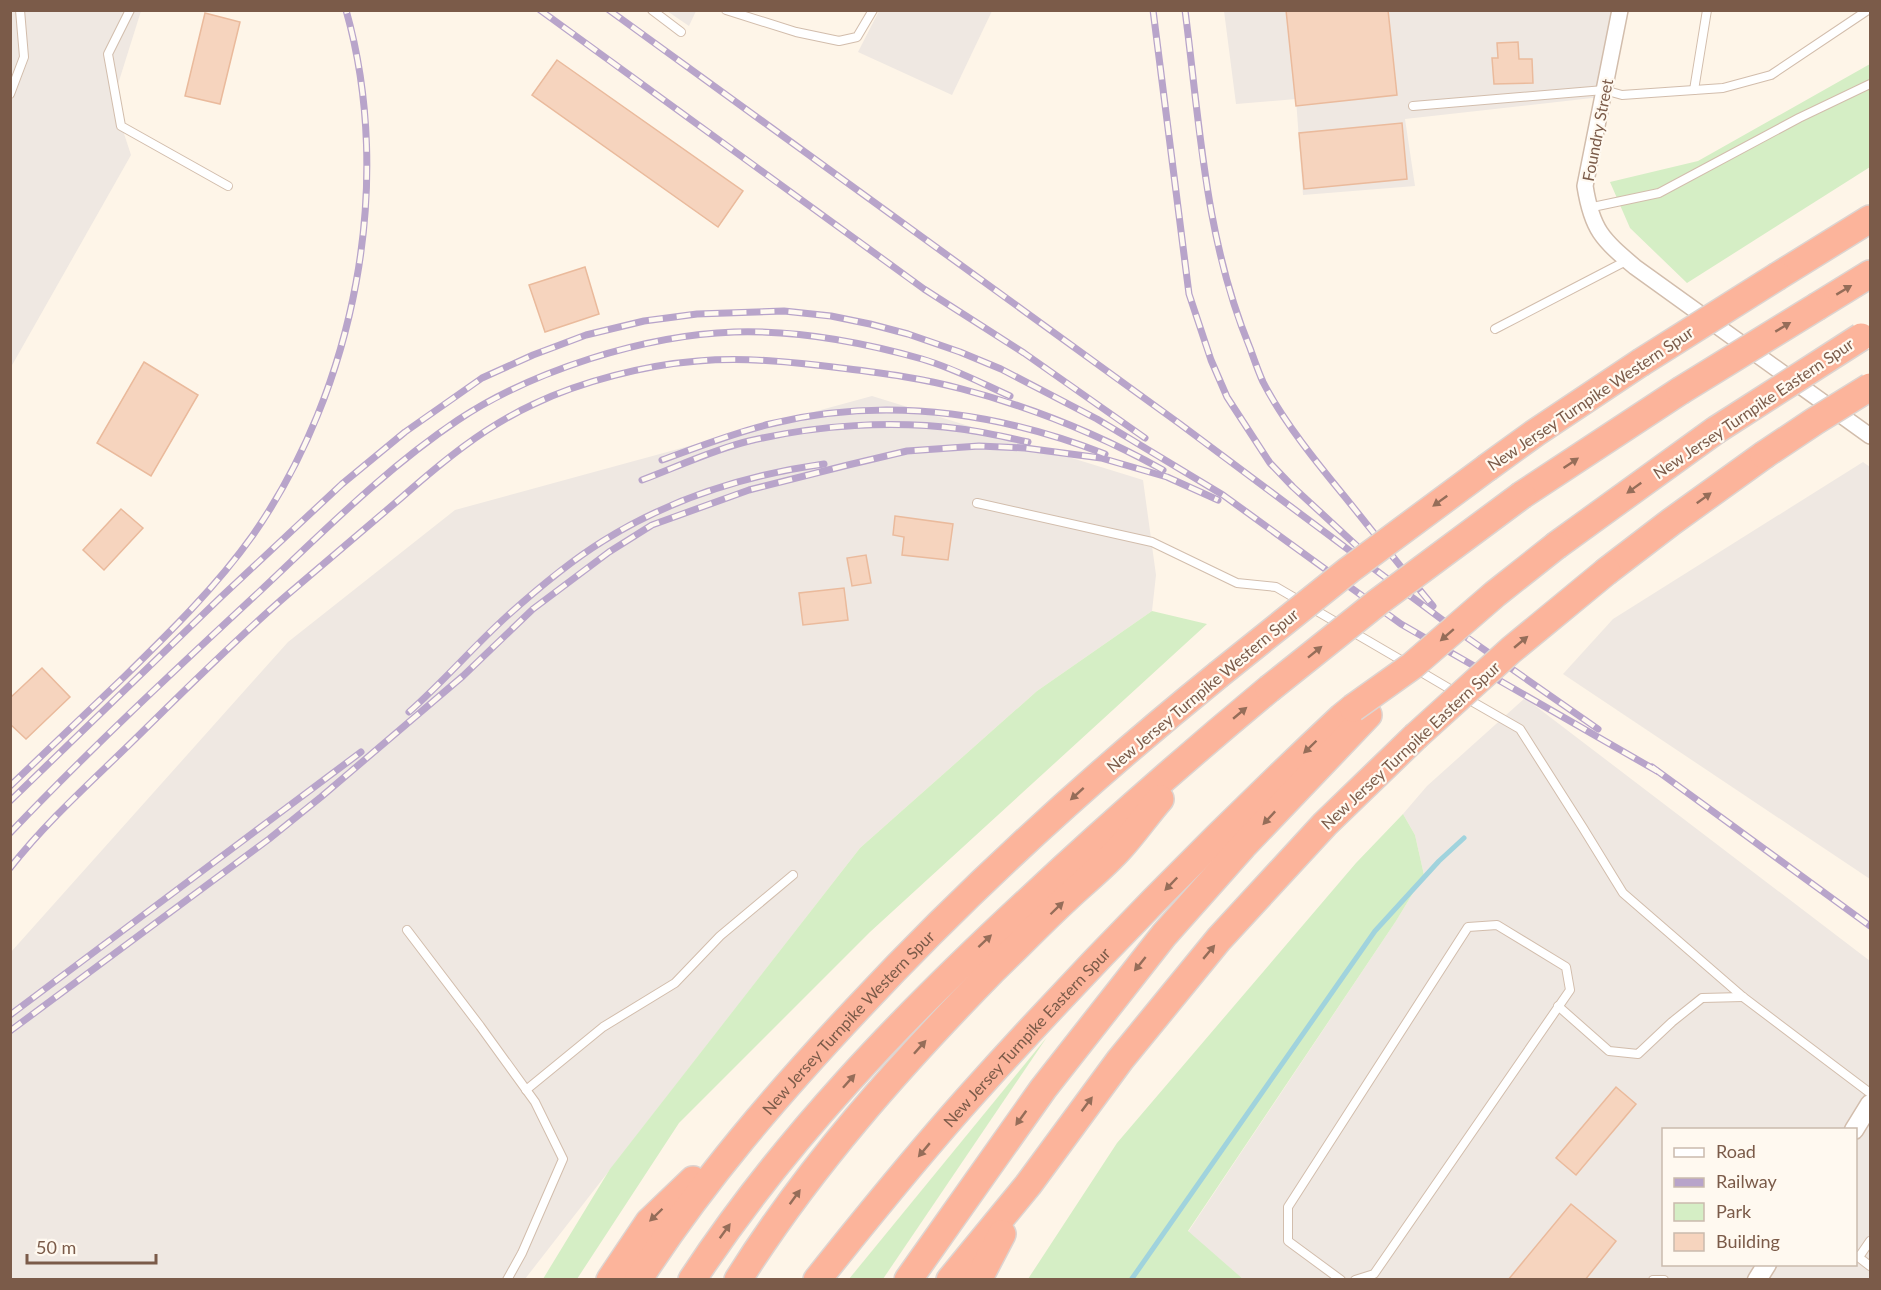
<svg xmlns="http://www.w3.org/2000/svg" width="1881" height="1290" font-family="Lato,sans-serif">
<rect width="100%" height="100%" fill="#fef5e8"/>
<g fill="#efe8e2" fill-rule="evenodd">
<polygon points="11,11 141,11 113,100 131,155 11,367"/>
<polygon points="667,11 696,11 689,26"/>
<polygon points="879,11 992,11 952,95 858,52"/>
<polygon points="1224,11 1618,11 1601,97 1405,119 1415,186 1303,195 1296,99 1236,104"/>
<polygon points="872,396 1143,480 1156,575 1152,611 1037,691 860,848 525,1279 11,1280 11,952 288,642 455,510"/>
<polygon points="1863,462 1870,467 1870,879 1563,674 1613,619"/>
<path d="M1525,698L1870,961V1279H1243L1188,1232L1396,921L1424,875L1415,835L1403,814L1427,786ZM1664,1130H1856V1264H1664Z"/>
</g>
<g fill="#d5eec5">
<polygon points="1870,64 1870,167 1687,283 1630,228 1610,182 1698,161"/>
<polygon points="1152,611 1207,624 870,932 679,1123 577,1279 543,1279 610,1169 860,848 1037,691"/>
<polygon points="1403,814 1415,835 1424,875 1396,921 1188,1231 1243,1279 1028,1279 1117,1143 1356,863"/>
<polygon points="1047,1037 883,1279 849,1279"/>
</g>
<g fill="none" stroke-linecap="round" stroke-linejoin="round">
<polyline stroke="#a0d3dd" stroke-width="5" points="1131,1280 1375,931 1439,861 1464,838"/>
</g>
<g fill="#f6d4be" stroke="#eaba9c" stroke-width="1.5">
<polygon points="1286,10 1388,10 1397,95 1296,106"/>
<polygon points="205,13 240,22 220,104 185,96"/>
<polygon points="1518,42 1519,59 1532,59 1533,83 1494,84 1492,58 1498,58 1497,43"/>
<polygon points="557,60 743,191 718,227 532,95"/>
<polygon points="1402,123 1407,179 1304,189 1299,133"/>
<polygon points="585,267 599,314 545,332 529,285"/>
<polygon points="144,362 198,395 151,476 97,443"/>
<polygon points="121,509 143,528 104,570 83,550"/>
<polygon points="895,516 953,524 948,560 902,555 904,537 893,535"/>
<polygon points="866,555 871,583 852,586 847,558"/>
<polygon points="844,588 848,620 803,625 799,593"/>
<polygon points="42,668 70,697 26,739 10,724 10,698"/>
<polygon points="1616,1087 1636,1104 1576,1175 1556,1158"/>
<polygon points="1571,1204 1616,1241 1585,1280 1508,1280"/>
</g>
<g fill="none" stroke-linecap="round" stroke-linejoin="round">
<g stroke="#d2bdac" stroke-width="10">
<g id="service">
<polyline points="130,10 108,54 121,126 228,186"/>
<polyline points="652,10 681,32"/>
<polyline points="726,10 796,32 839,41 857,37 873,10"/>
<polyline points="1694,90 1707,10"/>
<polyline points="10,94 24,57 20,10"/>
<polyline points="1413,106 1604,90 1622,95 1723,88 1771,75 1868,10"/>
<polyline points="1588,208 1659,193 1799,118 1870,84"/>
<polyline points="1495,329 1628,260"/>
<polyline points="977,503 1152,542 1237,583 1276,587 1300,601"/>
<polyline points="1310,607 1406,663"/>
<polyline points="1416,669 1455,692"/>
<polyline points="1466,698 1520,729 1583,828 1623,893 1743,997 1870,1093"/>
<polyline points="407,930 480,1026 535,1102 563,1159 522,1253 507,1280"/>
<polyline points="1558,1006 1609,1051 1638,1054 1672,1022 1702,998 1743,997"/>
<polyline points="526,1090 603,1027 675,983 720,936 793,875"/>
<polyline points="1857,1256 1870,1266"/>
<polyline points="1859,1257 1870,1241"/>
<polyline points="1341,1280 1288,1241 1288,1207 1468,927 1497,925 1566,967 1570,990 1374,1274 1355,1280"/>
<polyline points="1653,1280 1664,1280"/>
</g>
</g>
<g stroke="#d2bdac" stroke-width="18">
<path id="minor" d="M1620,10L1585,186C1592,230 1602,239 1635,267L1870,436"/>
</g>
<g stroke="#d2bdac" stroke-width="21">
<g id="tertiary">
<polyline points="1854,1130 1870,1104"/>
<polyline points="1757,1280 1767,1264"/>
</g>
</g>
<g stroke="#ddd4d0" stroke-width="30">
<g id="motorway">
<polyline points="1778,276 1870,219"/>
<polyline points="1818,306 1870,274"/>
<polyline points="1488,467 1535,433 1640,363"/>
<polyline points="1522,495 1680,391"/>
<polyline points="1557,545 1716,430"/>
<polyline points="1607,571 1671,522 1764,455"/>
<polyline points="610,1280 649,1222 693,1180"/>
<path id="s1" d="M638,1280C702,1181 778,1093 858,1008C970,888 1091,778 1218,675"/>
<path d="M692,1280C784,1140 902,1018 1025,904C1104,830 1186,758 1269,689"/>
<path d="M738,1280C809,1167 899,1066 992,971C1017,947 1041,922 1067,898C1084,882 1104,866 1120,848C1134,833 1146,815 1160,799"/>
<path id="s2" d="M817,1280C868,1216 919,1153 974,1092C1091,962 1214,837 1342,717L1353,708"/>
<polyline points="908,1280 1043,1089 1164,935 1243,846 1368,715"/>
<polyline points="950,1280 1028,1185 1120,1060 1219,939 1325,824 1415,737"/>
<polyline points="978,1280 1002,1234"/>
</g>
</g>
<use href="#service" stroke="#fff" stroke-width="8"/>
<use href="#minor" stroke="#fff" stroke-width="15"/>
<use href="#tertiary" stroke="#fff" stroke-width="18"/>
<use href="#motorway" stroke="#fcb49b" stroke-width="27"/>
<g stroke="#b8a4ca" stroke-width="7">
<g id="rail">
<polyline points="540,10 924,289 1024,353 1145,438"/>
<polyline points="609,10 1180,424 1456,630 1598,729"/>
<polyline points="1153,10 1189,294 1211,360 1227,397 1270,463 1293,487 1357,546"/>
<path d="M1185,10C1200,126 1205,239 1250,348C1254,359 1258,371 1263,382C1283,421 1317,463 1345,497C1374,533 1403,570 1433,606"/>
<path d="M662,460C698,447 733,433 770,424C885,396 997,412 1105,454"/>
<path d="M642,480C677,467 712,450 749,441C817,425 892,420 961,429C984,432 1006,437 1028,442"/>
<path d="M409,712C443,682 473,647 506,617C536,590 569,562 603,541C670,499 746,475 824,464"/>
<polyline points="1652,767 1870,926"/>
<path d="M10,786C49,749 87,712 125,676C170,632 216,587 253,535C355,388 395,183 346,10"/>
<polyline points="10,801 221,597 342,484 405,432 482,378 533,355 586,335 644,321 697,314 784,311 831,316 870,324 908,334 960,352 1001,369 1097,419 1223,495 1401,624 1657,771"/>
<path d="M10,833C90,749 175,670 259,592C323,532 385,469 458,420C532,371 644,335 734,332C797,330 862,342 922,359C953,368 981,383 1010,396"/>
<path d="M10,868C47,821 91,782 134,740C184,691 234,641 287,595C325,563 363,530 401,498C442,462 484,427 534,404C582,381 646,365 698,361C745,357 794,362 841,368C881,373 922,378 962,389C1031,407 1100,435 1163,470"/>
<polyline points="10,1015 361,752"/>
<polyline points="10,1031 269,839 321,797 463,676 533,609 609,552 652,525 749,490 848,465 907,451 979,446 1025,448 1101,458 1167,477 1218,500"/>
</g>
</g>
<use href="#rail" stroke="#fff9f0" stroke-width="4.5" stroke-dasharray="14" stroke-linecap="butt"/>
<g stroke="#ddd4d0" stroke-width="30" stroke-linecap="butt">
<g id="motorway-bridge">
<polyline points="1640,363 1778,276"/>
<polyline points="1680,391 1818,306"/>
<polyline points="1716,430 1861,337"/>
<polyline points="1764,455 1815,421 1870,387"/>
<polyline points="1218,675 1349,570 1488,467"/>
<polyline points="1269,689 1378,602 1522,495"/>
<polyline points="1353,708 1412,666 1495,594 1557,545"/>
<polyline points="1415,737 1511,650 1607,571"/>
</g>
</g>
<use href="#motorway-bridge" stroke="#fcb49b" stroke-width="27"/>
</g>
<defs><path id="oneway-solid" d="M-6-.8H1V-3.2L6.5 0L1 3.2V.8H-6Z" transform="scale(1.5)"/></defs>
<g fill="#956d59">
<use href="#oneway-solid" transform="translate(1844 290) rotate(-31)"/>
<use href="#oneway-solid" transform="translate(1783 327) rotate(-31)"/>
<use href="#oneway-solid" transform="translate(1571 463) rotate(-34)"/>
<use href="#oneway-solid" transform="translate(1634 488) rotate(144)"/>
<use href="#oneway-solid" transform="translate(1704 498) rotate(-36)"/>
<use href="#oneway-solid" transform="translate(1440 501) rotate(144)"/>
<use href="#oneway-solid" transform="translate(1447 635) rotate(139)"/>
<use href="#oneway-solid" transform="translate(1521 642) rotate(-40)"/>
<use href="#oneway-solid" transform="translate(1315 652) rotate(-39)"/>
<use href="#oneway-solid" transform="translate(1240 713) rotate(-40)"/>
<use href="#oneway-solid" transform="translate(1310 747) rotate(136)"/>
<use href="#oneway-solid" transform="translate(1077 794) rotate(138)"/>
<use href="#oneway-solid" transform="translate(1269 818) rotate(133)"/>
<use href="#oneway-solid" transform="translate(1171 884) rotate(134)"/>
<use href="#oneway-solid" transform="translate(1057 908) rotate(-44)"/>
<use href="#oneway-solid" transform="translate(985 941) rotate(-43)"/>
<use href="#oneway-solid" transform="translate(1209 952) rotate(-50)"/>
<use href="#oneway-solid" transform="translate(1140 964) rotate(129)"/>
<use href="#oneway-solid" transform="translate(920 1047) rotate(-48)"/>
<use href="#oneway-solid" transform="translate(849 1081) rotate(-48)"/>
<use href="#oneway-solid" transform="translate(1087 1104) rotate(-53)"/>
<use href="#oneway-solid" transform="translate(1021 1118) rotate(126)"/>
<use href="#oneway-solid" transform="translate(924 1150) rotate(130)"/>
<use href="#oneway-solid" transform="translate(795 1197) rotate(-54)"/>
<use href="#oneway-solid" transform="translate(656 1215) rotate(136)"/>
<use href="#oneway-solid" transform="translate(725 1231) rotate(-54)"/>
</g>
<g text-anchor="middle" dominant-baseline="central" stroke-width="4.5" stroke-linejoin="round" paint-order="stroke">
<g font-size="16" fill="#7b5b49" stroke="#fff9f0">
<text transform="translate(1597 130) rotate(-79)">Foundry Street</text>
<text transform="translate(1590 398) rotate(-34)">New Jersey Turnpike Western Spur</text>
<text transform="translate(1753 408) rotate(-34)">New Jersey Turnpike Eastern Spur</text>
<text transform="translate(1202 690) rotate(-40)">New Jersey Turnpike Western Spur</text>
<text transform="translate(1410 745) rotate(-43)">New Jersey Turnpike Eastern Spur</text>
<text stroke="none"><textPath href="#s1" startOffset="333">New Jersey Turnpike Western Spur</textPath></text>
<text stroke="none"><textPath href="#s2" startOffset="321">New Jersey Turnpike Eastern Spur</textPath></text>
</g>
</g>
<rect width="1881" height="1290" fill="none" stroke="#7b5b49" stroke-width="24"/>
<rect x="1662" y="1128" width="195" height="138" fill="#fff9f0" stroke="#cabaad" stroke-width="1.5"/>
<rect x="1674" y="1148" width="30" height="9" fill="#ffffff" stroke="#cabaad" stroke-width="1.5"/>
<text x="1716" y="1158" font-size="18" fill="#7b5b49">Road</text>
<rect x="1674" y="1178" width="30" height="9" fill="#b8a4ca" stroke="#cabaad" stroke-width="1.5"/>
<text x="1716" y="1188" font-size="18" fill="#7b5b49">Railway</text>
<rect x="1674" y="1203" width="30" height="18" fill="#d5eec5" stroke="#cabaad" stroke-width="1.5"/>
<text x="1716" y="1218" font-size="18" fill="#7b5b49">Park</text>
<rect x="1674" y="1233" width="30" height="18" fill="#f6d4be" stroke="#cabaad" stroke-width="1.5"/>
<text x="1716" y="1248" font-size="18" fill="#7b5b49">Building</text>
<path d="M27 1254v9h129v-9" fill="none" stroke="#7b5b49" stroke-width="3"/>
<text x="36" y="1254" font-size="18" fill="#7b5b49" stroke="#fff9f0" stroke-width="4.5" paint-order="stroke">50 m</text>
</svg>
